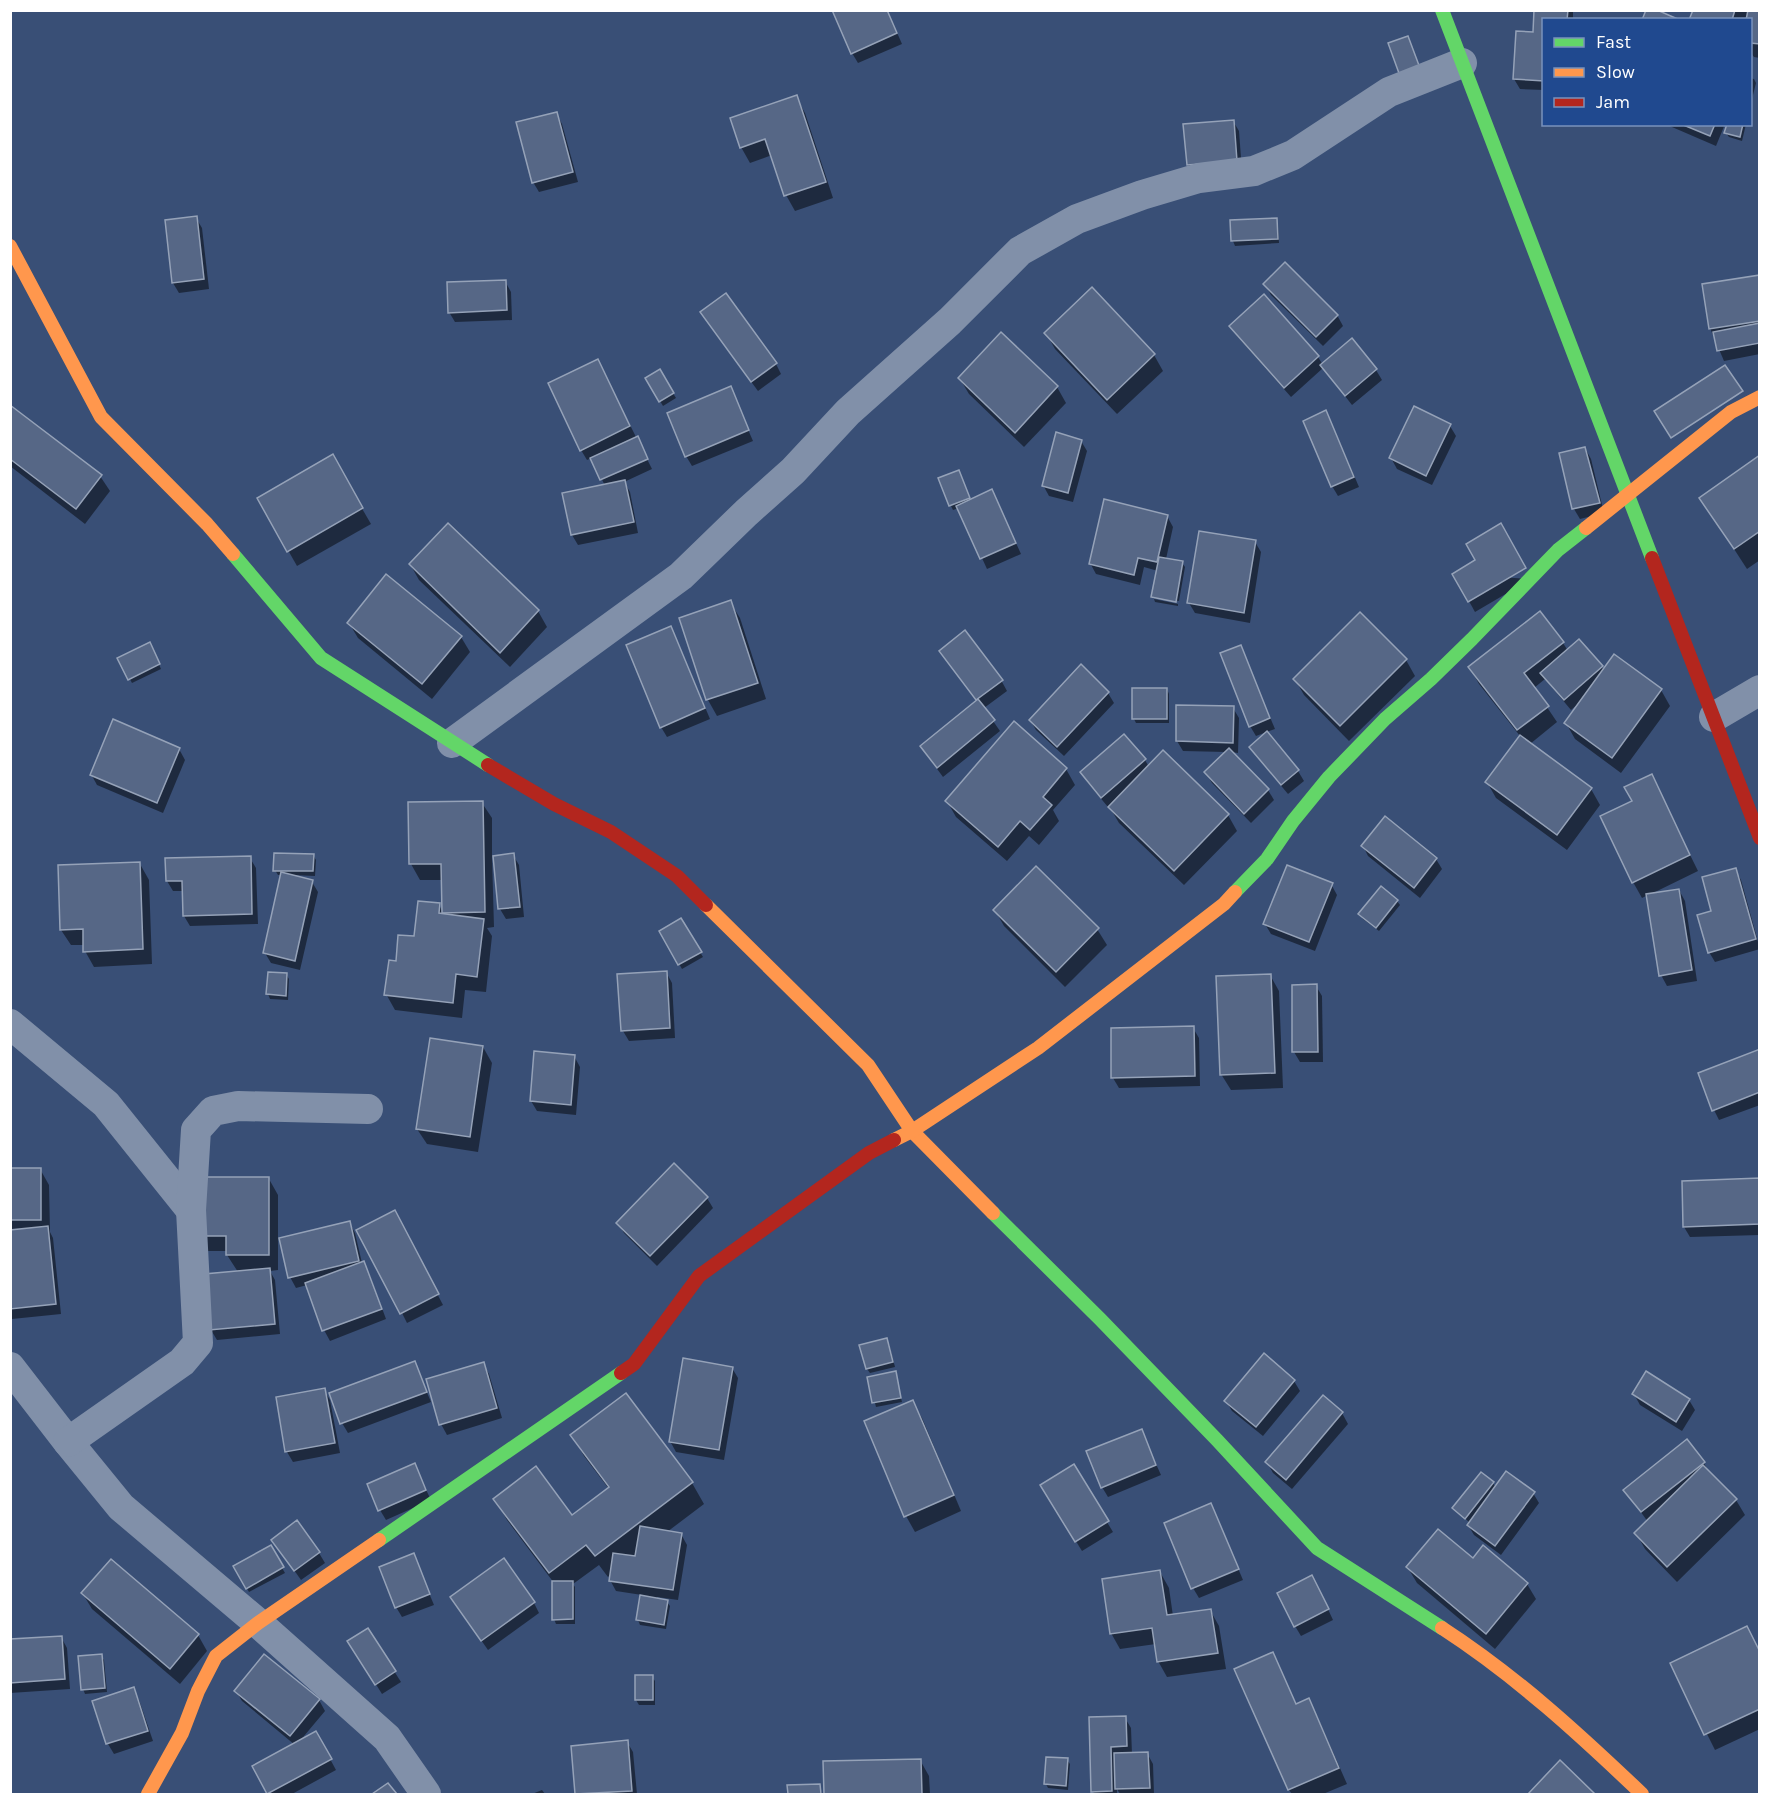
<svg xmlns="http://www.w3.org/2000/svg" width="1770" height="1805" font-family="Karla,sans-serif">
<rect width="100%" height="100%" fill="#394f76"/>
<g fill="#0007">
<polygon points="887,10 902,44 858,63 852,53"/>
<polygon points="1535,10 1573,10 1573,20 1544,20 1544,90 1520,89 1514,79 1534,33"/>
<polygon points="1694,10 1760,10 1760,58 1754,57 1750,52 1750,20 1691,20"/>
<polygon points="1750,78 1754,79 1756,83 1750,107"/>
<polygon points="796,97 805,113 833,198 795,211 786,195 772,155 750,163 741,147"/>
<polygon points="556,113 562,124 578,182 539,192 533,182"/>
<polygon points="1233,121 1239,131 1242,171 1194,175 1188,164"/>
<polygon points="1665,124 1725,124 1716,146"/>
<polygon points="1728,124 1746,124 1742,141 1729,137 1726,133"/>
<polygon points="196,218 202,228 209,289 179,293 173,283"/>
<polygon points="1276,219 1278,224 1279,243 1235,246 1233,241"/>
<polygon points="1760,276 1760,354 1724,361 1710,328"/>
<polygon points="505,281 511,292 512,320 455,322 449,312"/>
<polygon points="1265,284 1337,315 1343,326 1323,346 1271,295"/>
<polygon points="708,323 776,364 781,374 758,391"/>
<polygon points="1231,326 1318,357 1323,365 1376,370 1382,380 1352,405 1323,368 1291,397 1237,336"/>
<polygon points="1046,333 1154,355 1163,371 1117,414 1055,349"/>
<polygon points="1001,334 1057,387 1066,403 1024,447 969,394 960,379"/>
<polygon points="603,371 652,469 624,482 630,492 638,533 578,545 572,535 605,486 592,458 587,460 581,450"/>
<polygon points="659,371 676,398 663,406 647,379"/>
<polygon points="730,388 753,441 692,466 686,456"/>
<polygon points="10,407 100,476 110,491 85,524 10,466"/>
<polygon points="1331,422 1359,487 1338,496 1332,486"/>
<polygon points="1450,426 1456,436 1432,485 1397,469 1391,458"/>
<polygon points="1081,441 1087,451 1073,502 1049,496 1043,485"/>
<polygon points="1585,448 1591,459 1604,513 1580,519 1574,509"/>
<polygon points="332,457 371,524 297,566 259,499"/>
<polygon points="1760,457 1760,560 1747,569 1701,498"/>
<polygon points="961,476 971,501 997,501 1021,554 987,569 959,508 953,510 951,506 940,479"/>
<polygon points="1167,516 1173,527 1166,559 1182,563 1185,567 1179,601 1154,596 1154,599 1153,597 1158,571 1144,567 1140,585 1096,574 1090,563"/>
<polygon points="448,525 538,611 547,627 510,667 419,580 410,564"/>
<polygon points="1255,542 1261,552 1250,623 1195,613 1189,603"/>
<polygon points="1454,574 1531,579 1475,612"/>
<polygon points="1154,599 1178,604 1178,606 1155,602"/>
<polygon points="730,602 740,618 766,699 717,716 708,700 681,619"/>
<polygon points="349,623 461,637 470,652 432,699 358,638"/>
<polygon points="676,638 710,719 667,737 661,727"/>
<polygon points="1563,643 1568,651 1602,667 1604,671 1661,690 1670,706 1621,773 1575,739 1566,723 1579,703 1571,710 1545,679 1534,688 1557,722 1530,744 1591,789 1600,805 1567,850 1496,798 1487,782 1520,736 1479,684 1470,668"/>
<polygon points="1240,647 1275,729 1256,736 1250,726"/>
<polygon points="152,648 161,669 132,683 119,659"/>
<polygon points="941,652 1001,680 1007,691 984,708 1000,731 943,777 921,747 977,702"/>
<polygon points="1406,660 1415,676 1349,741 1304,695 1295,679"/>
<polygon points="1167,689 1169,694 1169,723 1136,723 1134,719"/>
<polygon points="1108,693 1114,703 1064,756 1036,730 1030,720"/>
<polygon points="1178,706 1233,708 1239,718 1238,753 1231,752 1268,790 1274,800 1251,823 1212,783 1206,773 1226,752 1183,751 1177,741"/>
<polygon points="1251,747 1298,771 1304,781 1288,794 1257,757"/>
<polygon points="179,749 185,760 163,813 97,785 91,774"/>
<polygon points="1145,760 1149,767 1228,815 1237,831 1184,885 1119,823 1109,806 1108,807 1088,783 1082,773"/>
<polygon points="1066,769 1075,785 1053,810 1059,821 1039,845 1029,836 1007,861 956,817 947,801"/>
<polygon points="1651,776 1698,871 1651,894 1679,890 1685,901 1697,981 1667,986 1661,975 1648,895 1642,898 1633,882 1634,801"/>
<polygon points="482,803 492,818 492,857 513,855 519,865 524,917 506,919 500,909 495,857 492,857 494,927 487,928 492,936 486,992 465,990 462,1018 395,1010 386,994 397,963 439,905 443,912 442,880 420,880 411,864"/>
<polygon points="1363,846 1436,859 1442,869 1420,898 1368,856"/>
<polygon points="313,855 316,860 315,876 292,875 312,882 318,892 300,970 271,963 265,953 282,875 278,875 275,870"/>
<polygon points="250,858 256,868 258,924 190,926 184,916 184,891 173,891 167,881"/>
<polygon points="140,864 149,880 152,964 94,967 85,951 85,945 71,945 61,930"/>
<polygon points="1735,869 1741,880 1760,949 1715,962 1709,952 1713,912"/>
<polygon points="1331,884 1337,895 1315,951 1271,934 1265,924"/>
<polygon points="1397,901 1400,905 1379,931 1363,919 1360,914"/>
<polygon points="995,910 1097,929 1107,945 1065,987 1004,926"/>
<polygon points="681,920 703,957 682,969 661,932"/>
<polygon points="666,972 672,983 675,1038 629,1041 623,1031 619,975"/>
<polygon points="286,974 289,979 288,1000 270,999 268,994"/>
<polygon points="1270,975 1279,991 1283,1088 1231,1090 1221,1074"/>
<polygon points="1316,986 1322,996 1323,1062 1300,1062 1294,1052"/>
<polygon points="1193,1028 1199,1038 1200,1086 1119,1088 1113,1078"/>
<polygon points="483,1047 492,1063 478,1152 427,1144 417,1129"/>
<polygon points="1760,1051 1760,1105 1719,1120 1714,1110"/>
<polygon points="574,1056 580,1067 576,1115 537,1111 531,1101"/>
<polygon points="40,1169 49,1185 50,1232 53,1238 61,1314 12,1319 10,1316 10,1170"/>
<polygon points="269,1179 278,1195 278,1270 270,1271 275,1280 280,1334 217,1340 211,1330 238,1272 227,1255 227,1251 208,1251 199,1235"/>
<polygon points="1760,1180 1760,1235 1690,1237 1684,1227"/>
<polygon points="707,1198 713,1208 657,1266 624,1233 618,1223"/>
<polygon points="349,1222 355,1233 362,1263 369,1273 386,1319 330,1341 324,1330 307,1285 296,1288 290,1277"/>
<polygon points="400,1222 443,1305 407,1323 402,1313"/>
<polygon points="889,1344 895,1367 870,1373 867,1369"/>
<polygon points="414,1362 431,1402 348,1433 342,1423"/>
<polygon points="483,1364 489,1374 502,1418 447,1435 441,1424"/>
<polygon points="732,1368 738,1378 724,1460 676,1452 670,1441"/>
<polygon points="895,1373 902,1402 876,1407 869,1378"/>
<polygon points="1294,1381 1300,1391 1263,1436 1232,1411 1226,1401"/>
<polygon points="324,1390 330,1400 340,1453 293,1462 287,1452"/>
<polygon points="1634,1394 1689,1400 1695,1410 1682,1431 1640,1405"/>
<polygon points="1323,1397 1342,1413 1348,1424 1292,1489 1273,1473 1267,1462"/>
<polygon points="912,1402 922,1418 961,1511 915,1532 906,1516 866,1422"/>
<polygon points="1141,1431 1161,1475 1108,1497 1102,1487"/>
<polygon points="572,1435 692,1483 704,1504 667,1532 681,1534 687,1545 678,1600 657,1597 656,1600 667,1602 670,1606 666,1629 640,1625 638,1620 642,1595 616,1591 610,1580 611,1574 608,1577 599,1565 573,1584 575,1587 575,1624 556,1624 554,1619 554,1583 507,1520 495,1499 572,1517 609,1489 584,1456"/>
<polygon points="1704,1463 1709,1473 1736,1500 1745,1515 1677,1582 1645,1549 1636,1533 1648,1522 1625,1490"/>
<polygon points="414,1465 431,1500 386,1520 380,1510"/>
<polygon points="1073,1466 1113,1532 1082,1551 1048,1496"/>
<polygon points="1493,1483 1496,1488 1533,1493 1539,1503 1501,1555 1474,1535 1468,1525 1470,1523 1454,1508"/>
<polygon points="1211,1505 1243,1580 1199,1598 1193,1588"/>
<polygon points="273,1540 319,1553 325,1563 301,1580"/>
<polygon points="270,1547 285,1573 249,1592 235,1567"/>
<polygon points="413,1555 434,1605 402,1617 396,1607"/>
<polygon points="1473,1560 1527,1584 1536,1599 1495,1649 1417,1583 1408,1568"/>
<polygon points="112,1561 198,1635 207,1651 180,1684 92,1609 83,1594"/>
<polygon points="1160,1572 1169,1588 1173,1616 1210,1610 1219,1626 1226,1669 1167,1677 1158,1661 1156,1644 1120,1649 1111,1633"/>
<polygon points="1318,1588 1333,1620 1301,1636 1295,1626"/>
<polygon points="534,1603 539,1613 488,1650 458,1607"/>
<polygon points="368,1630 401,1682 382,1694 355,1651"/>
<polygon points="61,1637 67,1648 70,1689 10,1693 10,1640"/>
<polygon points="1760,1652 1760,1729 1715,1750 1672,1664"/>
<polygon points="1272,1654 1297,1705 1308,1700 1317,1716 1347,1784 1323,1794 1292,1794 1289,1790 1236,1670"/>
<polygon points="101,1656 104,1660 107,1692 85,1694 83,1689"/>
<polygon points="264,1656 319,1700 325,1711 299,1742 316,1733 336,1770 292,1794 269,1794 254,1767 295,1745 242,1701 236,1691"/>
<polygon points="652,1677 655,1681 655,1705 639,1705 636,1700"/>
<polygon points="133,1689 139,1700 153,1741 114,1754 108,1744 94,1702"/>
<polygon points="1125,1718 1131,1728 1132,1754 1147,1753 1153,1764 1154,1794 1120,1794 1117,1789 1117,1794 1094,1794 1093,1791 1091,1719"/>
<polygon points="627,1742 633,1752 637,1794 577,1794 572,1747"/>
<polygon points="920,1760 929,1776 930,1794 826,1794 825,1763"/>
<polygon points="1067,1760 1070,1764 1068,1790 1048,1788 1046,1784"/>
<polygon points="1560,1762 1593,1794 1530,1794"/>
<polygon points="819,1786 822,1794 789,1794 789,1787"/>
<polygon points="542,1790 545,1794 532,1794"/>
</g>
<g fill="#566786" stroke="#95a2b8" stroke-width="1.5">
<polygon points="832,10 887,10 897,33 851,54"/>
<polygon points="1534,10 1568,10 1567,20 1544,20 1544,81 1513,79 1516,31 1533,32"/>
<polygon points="1646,10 1657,10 1680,20 1642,20"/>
<polygon points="1693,10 1735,10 1732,20 1689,20"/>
<polygon points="1748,10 1760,10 1760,44 1750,43 1750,20 1746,20"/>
<polygon points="1408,36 1420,68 1400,76 1388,43"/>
<polygon points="797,95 826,182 784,196 765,139 740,148 730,118"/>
<polygon points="557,112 573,172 532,183 516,122"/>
<polygon points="1234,120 1237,161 1187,165 1183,124"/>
<polygon points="1681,124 1715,124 1710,136"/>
<polygon points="1727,124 1743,124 1740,137 1724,133"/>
<polygon points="197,216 204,279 172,283 165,220"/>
<polygon points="1277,218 1278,239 1231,241 1230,220"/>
<polygon points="1285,262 1338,315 1316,337 1263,284"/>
<polygon points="1760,275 1760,321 1709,329 1702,284"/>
<polygon points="506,280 507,310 448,313 447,282"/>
<polygon points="1092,287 1155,354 1107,400 1044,333"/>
<polygon points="726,293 777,363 751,382 700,312"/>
<polygon points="1264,294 1319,356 1284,388 1229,326"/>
<polygon points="1760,323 1760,343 1717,351 1713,332"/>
<polygon points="1001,332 1058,386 1015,433 958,378"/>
<polygon points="1352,338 1377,369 1345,396 1320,365"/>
<polygon points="598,359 630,426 580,451 548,383"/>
<polygon points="1725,365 1743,391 1671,438 1654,411"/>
<polygon points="660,369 674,393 659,402 645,378"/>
<polygon points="731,386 749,430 685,457 667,413"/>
<polygon points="10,405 102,475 76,509 10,459"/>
<polygon points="1414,406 1451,424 1426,476 1389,458"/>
<polygon points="1326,410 1354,477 1331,487 1303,421"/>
<polygon points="1056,432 1082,440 1068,493 1042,486"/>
<polygon points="638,436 648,459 600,480 590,458"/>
<polygon points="1585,447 1600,503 1572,509 1559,453"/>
<polygon points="333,454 363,508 287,552 257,498"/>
<polygon points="1760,455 1760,531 1734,549 1699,498"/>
<polygon points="959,470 970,498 949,506 938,478"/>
<polygon points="625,480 634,522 571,535 562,493"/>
<polygon points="992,489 1016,543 980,559 956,506"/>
<polygon points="1104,499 1168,515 1157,562 1138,558 1134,575 1089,564"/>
<polygon points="448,523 539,610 500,653 409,564"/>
<polygon points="1501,523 1526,568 1468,602 1452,574 1475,560 1466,544"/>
<polygon points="1199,531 1256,540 1244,613 1187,603"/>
<polygon points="1159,557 1183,561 1176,602 1151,597"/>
<polygon points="386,574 462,636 422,684 347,623"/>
<polygon points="731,600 758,683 706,700 679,618"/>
<polygon points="1540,611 1564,642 1524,673 1549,706 1517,730 1468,667"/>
<polygon points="1360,612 1407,659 1340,726 1293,679"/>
<polygon points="671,626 705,708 660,728 626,645"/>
<polygon points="965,630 1003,680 976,700 939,651"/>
<polygon points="1579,639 1603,666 1564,700 1540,673"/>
<polygon points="150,642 160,664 128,680 117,658"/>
<polygon points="1241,645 1270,718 1249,727 1220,653"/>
<polygon points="1614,654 1662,689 1612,758 1564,723"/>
<polygon points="1081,664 1109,692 1057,747 1029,720"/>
<rect x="1132" y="688" width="35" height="31"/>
<polygon points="978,699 995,720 937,768 920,746"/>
<polygon points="1176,705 1234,706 1233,743 1176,741"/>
<polygon points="113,719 180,748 157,803 90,775"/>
<polygon points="1014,721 1067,768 1043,797 1052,805 1030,830 1020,821 998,847 945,801"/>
<polygon points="1267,731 1299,770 1281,785 1249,747"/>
<polygon points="1124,734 1146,759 1101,798 1080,772"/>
<polygon points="1520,735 1592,788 1557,835 1485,782"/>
<polygon points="1229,748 1269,789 1244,814 1204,772"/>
<polygon points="1163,750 1229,814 1174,871 1108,807"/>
<polygon points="1652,774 1690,855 1632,883 1600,816 1632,801 1624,787"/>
<polygon points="483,801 485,912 442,913 441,864 409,864 408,802"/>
<polygon points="1385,816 1437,858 1414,888 1361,846"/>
<polygon points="274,853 314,854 313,871 273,871"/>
<polygon points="514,853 520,907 498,909 493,856"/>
<polygon points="251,856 252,914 183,916 182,881 166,881 165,858"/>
<polygon points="140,862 143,949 83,952 83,929 60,930 58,865"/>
<polygon points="1287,865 1333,883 1309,942 1263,924"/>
<polygon points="1036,866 1099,928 1056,972 993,910"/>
<polygon points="1736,868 1756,939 1708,953 1697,915 1711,911 1702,877"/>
<polygon points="281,872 313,880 295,961 263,953"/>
<polygon points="1381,886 1398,900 1376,928 1358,914"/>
<polygon points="1679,889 1692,970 1659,976 1646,894"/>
<polygon points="418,901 440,903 439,913 484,919 477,977 456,974 453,1003 384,995 389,960 396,961 398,935 414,936"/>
<polygon points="681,918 702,952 678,965 659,931"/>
<polygon points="667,971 670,1028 621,1031 617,974"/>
<polygon points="268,972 287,973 286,996 266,994"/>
<polygon points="1271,974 1275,1073 1220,1075 1216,976"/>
<polygon points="1317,984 1318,1052 1292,1052 1292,985"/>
<polygon points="1194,1026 1195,1076 1111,1078 1111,1028"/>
<polygon points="430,1038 483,1046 470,1137 416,1129"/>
<polygon points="1760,1049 1760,1092 1712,1111 1698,1073"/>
<polygon points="534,1051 575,1055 571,1105 530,1101"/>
<polygon points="674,1163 708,1197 650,1256 616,1223"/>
<rect x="10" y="1168" width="31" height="52"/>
<polygon points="198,1177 269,1177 269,1255 226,1255 226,1236 197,1236"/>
<polygon points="1760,1178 1760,1224 1683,1227 1682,1181"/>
<polygon points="395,1210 439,1294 400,1314 356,1230"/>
<polygon points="350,1221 359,1261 288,1278 279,1238"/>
<polygon points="48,1226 56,1304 10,1309 10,1230"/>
<polygon points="364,1261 382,1309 322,1331 305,1283"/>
<polygon points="270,1268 275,1324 209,1330 204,1274"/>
<polygon points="887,1338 893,1362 866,1369 859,1345"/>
<polygon points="1264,1353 1295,1380 1256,1427 1224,1401"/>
<polygon points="683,1358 733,1367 719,1450 669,1442"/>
<polygon points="415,1361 427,1392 340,1424 329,1393"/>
<polygon points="484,1362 497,1408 439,1425 426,1379"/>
<polygon points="896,1371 901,1398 872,1403 867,1377"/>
<polygon points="1646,1371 1690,1399 1676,1422 1632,1394"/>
<polygon points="325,1388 335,1443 285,1452 276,1397"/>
<polygon points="626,1393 693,1482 595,1556 586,1545 549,1573 493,1499 536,1466 572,1515 609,1487 570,1435"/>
<polygon points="1323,1395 1343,1412 1286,1480 1265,1462"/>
<polygon points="913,1400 954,1495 904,1517 864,1421"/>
<polygon points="1142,1429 1156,1465 1101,1488 1086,1451"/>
<polygon points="1687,1439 1705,1462 1641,1512 1623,1490"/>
<polygon points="415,1463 426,1490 378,1511 367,1484"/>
<polygon points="1074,1464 1109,1521 1075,1542 1040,1485"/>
<polygon points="1703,1465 1737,1499 1667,1567 1634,1533"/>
<polygon points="1506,1471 1535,1492 1495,1546 1467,1525"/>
<polygon points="1481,1472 1494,1482 1465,1519 1452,1508"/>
<polygon points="1211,1503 1239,1569 1191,1589 1164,1523"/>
<polygon points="297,1520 320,1552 294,1571 271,1540"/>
<polygon points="640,1526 682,1533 673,1590 609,1581 613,1553 635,1556"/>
<polygon points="1438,1529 1473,1558 1483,1545 1528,1583 1486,1634 1406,1567"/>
<polygon points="271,1545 284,1567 246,1589 233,1566"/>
<polygon points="414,1553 430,1594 395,1608 379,1567"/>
<polygon points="504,1558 535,1602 481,1641 450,1597"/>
<polygon points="111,1559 199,1634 170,1669 81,1593"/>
<polygon points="1160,1570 1167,1615 1211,1609 1218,1653 1157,1662 1152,1628 1110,1634 1102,1579"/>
<polygon points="1312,1575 1329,1609 1294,1627 1277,1593"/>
<polygon points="552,1581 573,1581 573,1619 552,1620"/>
<polygon points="640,1595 668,1600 664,1625 636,1620"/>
<polygon points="1747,1626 1760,1652 1760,1709 1704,1735 1670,1663"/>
<polygon points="368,1628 396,1671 375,1685 347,1641"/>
<polygon points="62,1636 65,1679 10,1683 10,1639"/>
<polygon points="1273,1652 1296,1704 1309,1698 1339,1768 1288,1790 1234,1669"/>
<polygon points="102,1654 105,1688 81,1690 78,1656"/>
<polygon points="264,1654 320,1699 290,1736 234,1691"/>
<rect x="635" y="1675" width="18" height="25"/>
<polygon points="134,1687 148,1731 106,1744 92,1701"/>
<polygon points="1126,1716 1127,1746 1111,1747 1112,1791 1091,1792 1089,1717"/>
<polygon points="316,1731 332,1759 267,1794 252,1766"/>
<polygon points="628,1740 632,1791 575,1794 571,1746"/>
<polygon points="1148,1752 1150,1788 1115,1789 1114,1753"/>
<polygon points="1046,1757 1068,1758 1066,1786 1044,1784"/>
<polygon points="921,1759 922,1794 824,1794 823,1761"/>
<polygon points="1560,1760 1595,1794 1528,1794"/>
<polygon points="388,1783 397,1794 372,1794"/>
<polygon points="820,1784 821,1794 788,1794 787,1785"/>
</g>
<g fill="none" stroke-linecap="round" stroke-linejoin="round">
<g stroke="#8190a9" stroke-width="30">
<polyline points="1714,717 1760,690"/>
<polyline points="452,743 681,576 746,513 793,471 848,412 950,321 1020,251 1077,219 1142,195 1199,178 1254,171 1293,155 1389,92 1462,63"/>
<polyline points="10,1024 106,1104 191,1210"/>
<polyline points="10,1367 68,1442 121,1507 258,1623 387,1738 426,1794"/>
<polyline points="68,1442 182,1362 198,1343 191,1210 196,1130 213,1111 238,1106 368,1109"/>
</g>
<g stroke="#63d668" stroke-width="14">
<polyline points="1442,10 1652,558"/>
<polyline points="233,554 321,658 488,765"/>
<polyline points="1235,892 1267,859 1293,821 1329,777 1385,719 1431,679 1472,639 1558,550 1586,528"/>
<polyline points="993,1213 1100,1319 1217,1440 1317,1548 1442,1628"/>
<polyline points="379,1540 621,1373"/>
</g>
<g stroke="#ff974d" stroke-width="14">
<polyline points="10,246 101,417 207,524 233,554"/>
<polyline points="1586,528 1731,412 1760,397"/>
<polyline points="706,905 868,1065 912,1131 993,1213"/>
<polyline points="894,1140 912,1131 1038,1048 1224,904 1235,892"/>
<path d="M1442,1628C1516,1676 1579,1734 1642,1794"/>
<polyline points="148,1794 182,1733 198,1691 216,1656 258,1623 379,1540"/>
</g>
<g stroke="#b3261e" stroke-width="14">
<polyline points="1652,558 1760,838"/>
<polyline points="488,765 554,804 611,832 677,876 706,905"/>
<polyline points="621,1373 634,1364 699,1276 869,1153 894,1140"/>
</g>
</g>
<rect width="1770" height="1805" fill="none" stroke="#ffffff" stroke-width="24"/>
<rect x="1542" y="18" width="210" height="108" fill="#20498f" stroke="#7992bc" stroke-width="1.5"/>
<rect x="1554" y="38" width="30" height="9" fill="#63d668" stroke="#7992bc" stroke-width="1.5"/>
<text x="1596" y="48" font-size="18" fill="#ffffff">Fast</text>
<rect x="1554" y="68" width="30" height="9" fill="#ff974d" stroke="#7992bc" stroke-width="1.5"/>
<text x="1596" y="78" font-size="18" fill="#ffffff">Slow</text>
<rect x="1554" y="98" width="30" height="9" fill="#b3261e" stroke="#7992bc" stroke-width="1.5"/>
<text x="1596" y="108" font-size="18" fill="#ffffff">Jam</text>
</svg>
